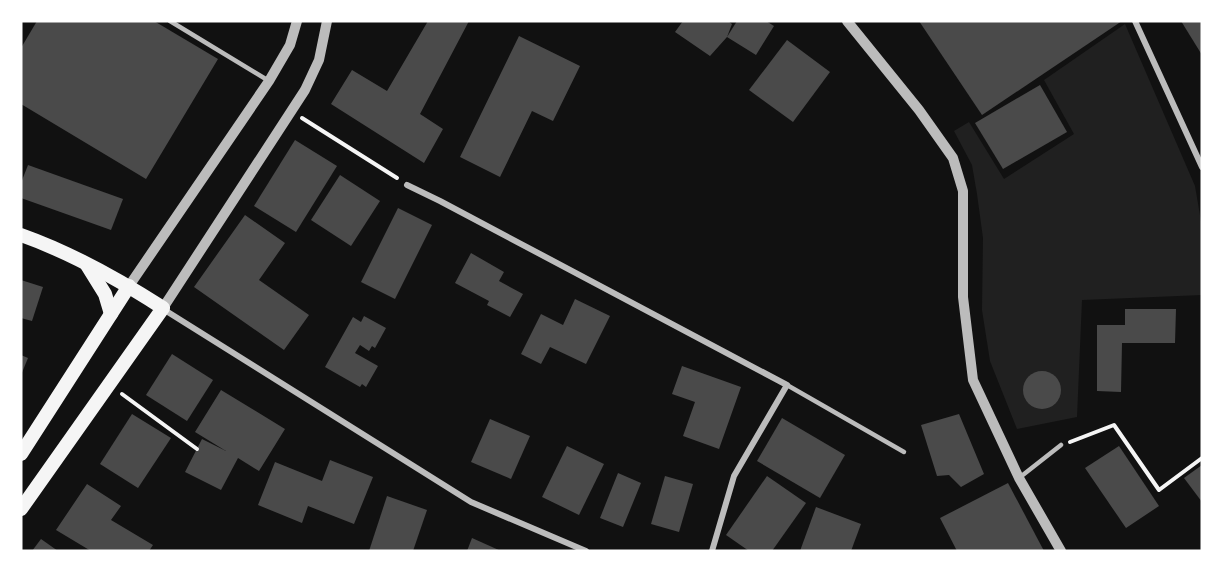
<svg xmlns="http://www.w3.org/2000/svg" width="1223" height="572" font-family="'Fira Sans',sans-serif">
<rect width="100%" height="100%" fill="#111"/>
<polygon fill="#202020" points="1125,24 1195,186 1202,227 1202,295 1082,300 1077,417 1017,429 990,361 982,310 983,238 977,194 972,165 954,131 969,122 1004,179 1074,134 1044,80"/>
<g fill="#4a4a4a">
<polygon points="37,21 154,21 218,59 146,179 21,104 21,48"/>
<polygon points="428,21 469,21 420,114 443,129 424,163 331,104 352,70 387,91"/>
<polygon points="683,21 728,21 732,24 727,37 737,21 766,21 774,26 756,55 727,37 710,56 675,32"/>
<polygon points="919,21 1122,21 982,115"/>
<polygon points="1181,21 1202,21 1202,55"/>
<polygon points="519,36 580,66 553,121 532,111 500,177 460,157"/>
<polygon points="787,40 830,72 793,122 749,90"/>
<polygon points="1040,85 1067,132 1003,169 975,123"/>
<polygon points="295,140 337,166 296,232 254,206"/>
<polygon points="28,165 123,199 111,230 21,198 21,183"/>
<polygon points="340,175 380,201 351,246 311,220"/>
<polygon points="398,208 432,225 395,299 361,282"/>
<polygon points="245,215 285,243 259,280 309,315 284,350 194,287"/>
<polygon points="471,253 504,272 499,281 523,294 510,317 487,305 489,301 455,283"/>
<polygon points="21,280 43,287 32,321 21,318"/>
<polygon points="575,299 610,316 586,364 550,347 541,364 521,354 541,314 563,325"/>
<polygon points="1125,309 1176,309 1175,343 1122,343 1121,392 1097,391 1097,325 1125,325"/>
<polygon points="364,316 386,328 375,348 372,346 369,351 360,345 355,353 378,366 366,387 362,384 360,387 325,367 353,317 361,322"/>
<polygon points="172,354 213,380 187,421 146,395"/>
<polygon points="21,355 28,358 21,375"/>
<polygon points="682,366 741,387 719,449 683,436 695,402 672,394"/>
<circle cx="1042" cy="390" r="19"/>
<polygon points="221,390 285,429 259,471 238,458 221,490 185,472 202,439 226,451 195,432"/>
<polygon points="132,414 171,438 138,488 100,464"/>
<polygon points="959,414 984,474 961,487 949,475 937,476 921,425"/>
<polygon points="782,418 845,455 820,498 757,461"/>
<polygon points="490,419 530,436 511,479 471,462"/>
<polygon points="567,446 604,464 579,515 542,497"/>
<polygon points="1119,446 1159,506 1126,528 1085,468"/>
<polygon points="330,460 373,477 354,524 308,506 302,523 258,505 275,462 322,481"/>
<polygon points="1202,465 1202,502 1184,478"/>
<polygon points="618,473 641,483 623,527 600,518"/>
<polygon points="665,476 693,484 679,532 651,524"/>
<polygon points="767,476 806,503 772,551 749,551 726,535"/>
<polygon points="1008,483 1044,551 957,551 940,518"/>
<polygon points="87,484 121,506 111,520 153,545 149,551 91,551 56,530"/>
<polygon points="387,496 427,510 413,551 369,551"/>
<polygon points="816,507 861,524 851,551 800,551"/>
<polygon points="472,538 501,551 467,551"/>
<polygon points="41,539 58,551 32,551"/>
</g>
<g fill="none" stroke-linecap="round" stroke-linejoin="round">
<g stroke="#f5f5f5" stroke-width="4">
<polyline points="302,118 397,178"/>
<polyline points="122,394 197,449"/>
<polyline points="1070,442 1114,425 1159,490 1202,458"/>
</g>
<g stroke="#bcbcbc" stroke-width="4.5">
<polyline points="170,21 269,81"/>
<polyline points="787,385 904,452"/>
<polyline points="1019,478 1061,445"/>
</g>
<g stroke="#bcbcbc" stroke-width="6">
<polyline points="1135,21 1202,167"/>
<polyline points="407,185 440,201 787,385 734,476 712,551"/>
<polyline points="163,309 471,502 586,551"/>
</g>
<g stroke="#bcbcbc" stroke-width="10">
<polyline points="847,21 919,110 953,158 963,191 963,297 973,380 1019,478 1061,551"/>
<polyline points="129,286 269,81 290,45 297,21"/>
<polyline points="163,308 305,90 319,60 327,21"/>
</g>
<g stroke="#f5f5f5" stroke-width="14">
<path d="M21,235C72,253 118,279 163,308L21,509"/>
<polyline points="87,265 105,294 111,314"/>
<polyline points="21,454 129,286"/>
</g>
</g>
<rect width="1223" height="572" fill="none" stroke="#ffffff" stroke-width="45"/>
</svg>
